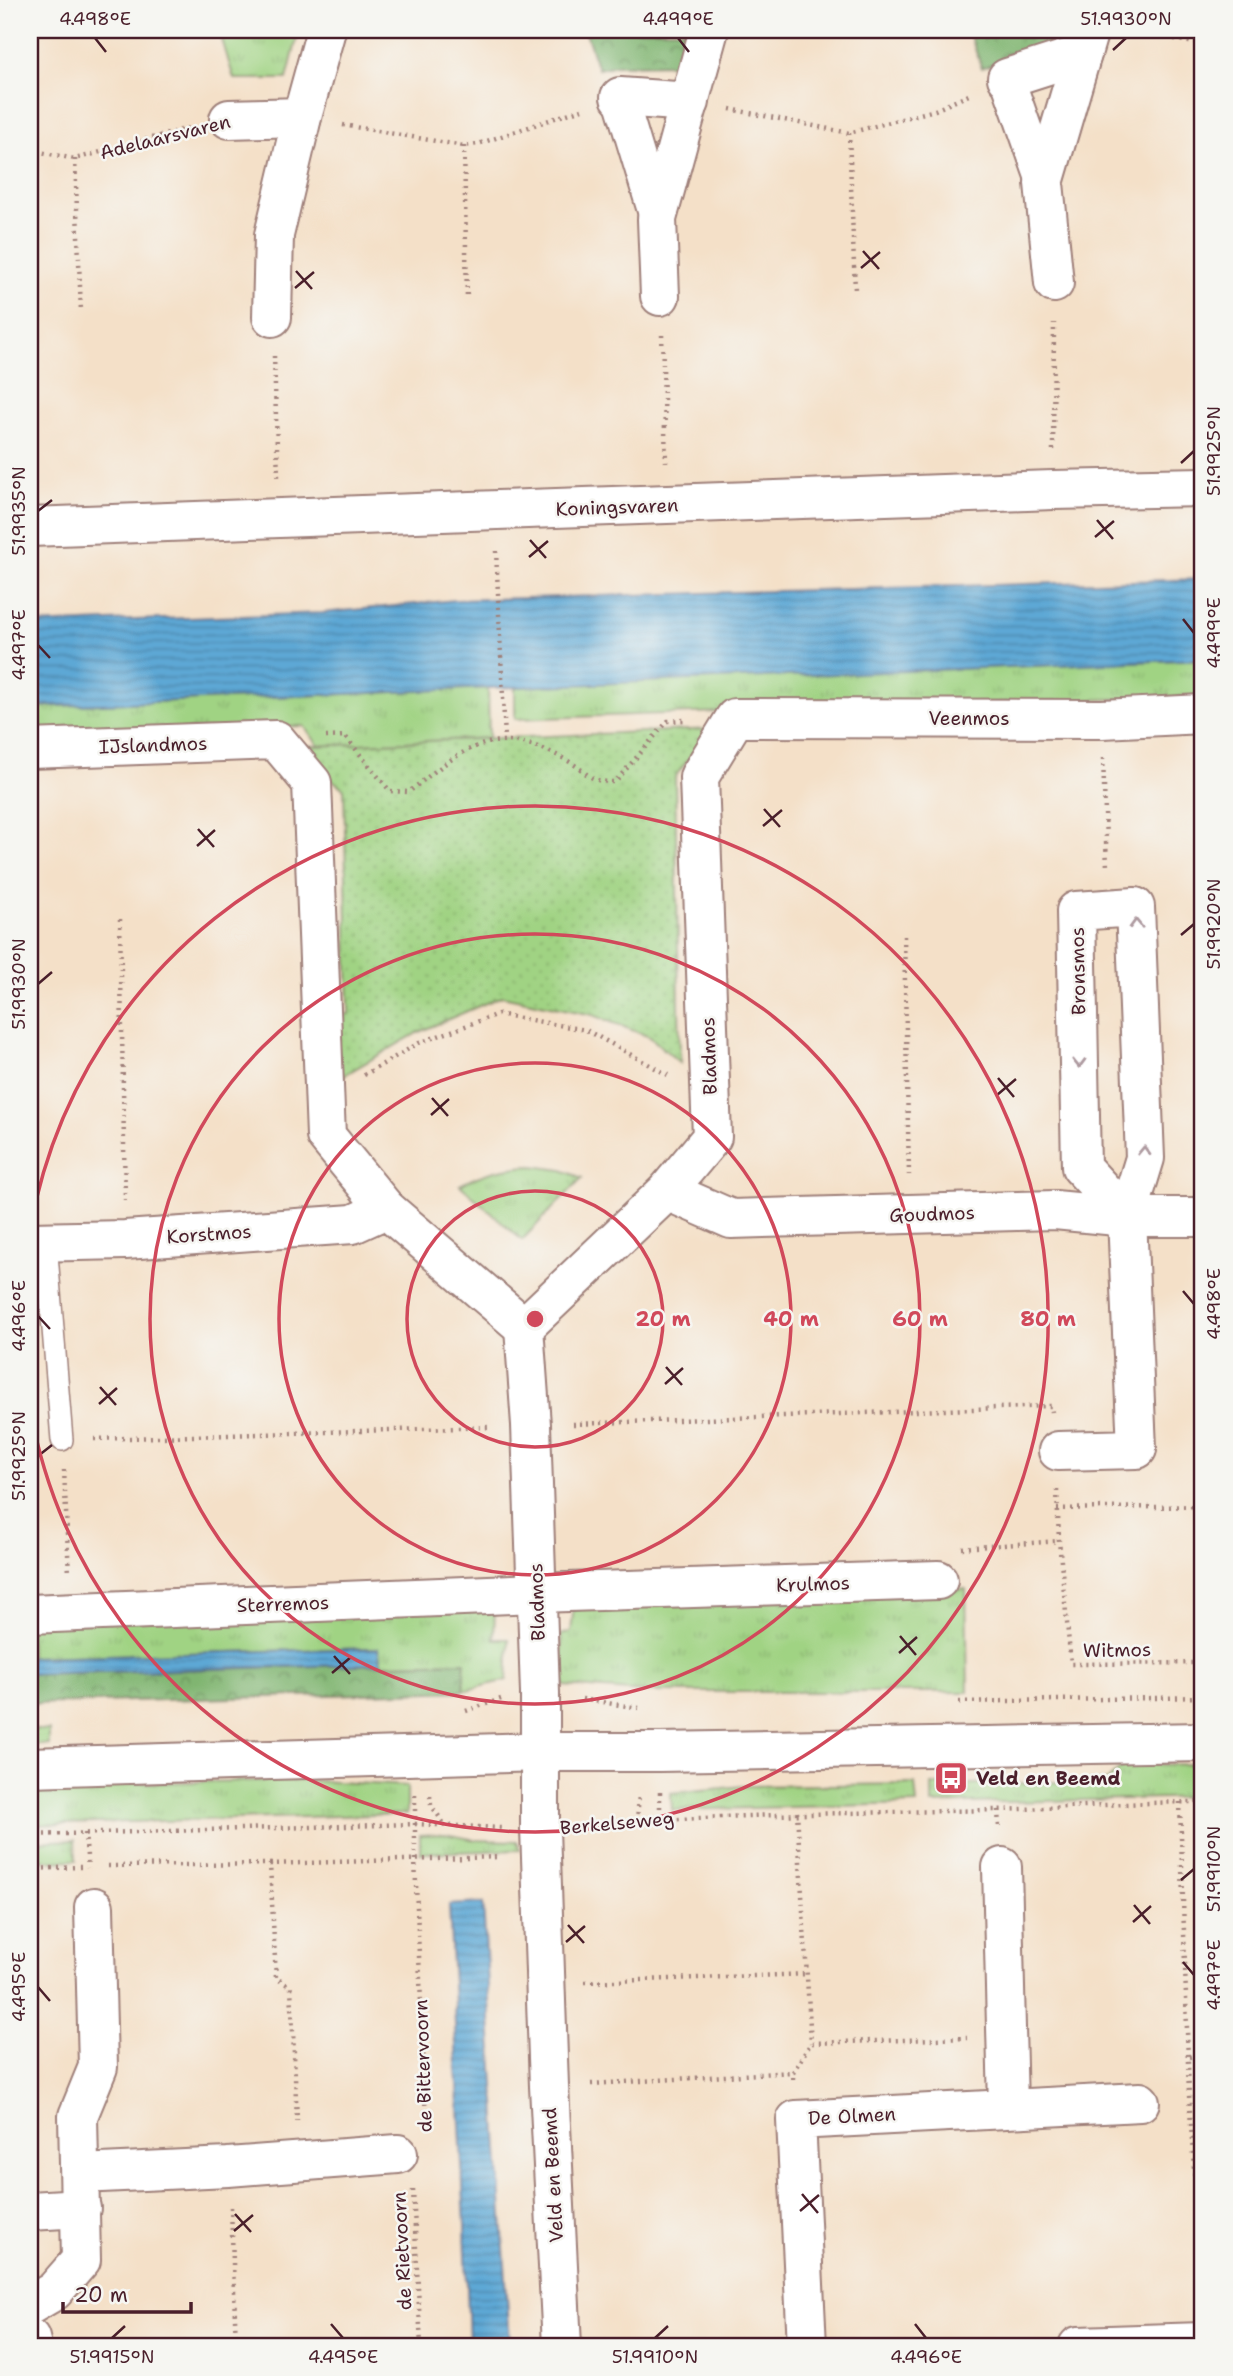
<svg xmlns="http://www.w3.org/2000/svg" width="1233" height="2376" font-family="'Shantell Sans',sans-serif">
<defs>
<pattern id="grass-tufts" width="24" height="20" patternUnits="userSpaceOnUse" patternTransform="scale(1.75)"><rect width="24" height="20" fill="#a0d383"/><path d="M3 7l-1-3M5 7V3M7 7l1-3M15 17l-1-3M17 17v-4M19 17l1-3" fill="none" stroke="#8bb571"/></pattern>
<pattern id="forest-crowns" width="20" height="18" patternUnits="userSpaceOnUse" patternTransform="scale(1.75)"><rect width="20" height="18" fill="#80b571"/><path d="M2 6a3 3 0 1 1 6 0M12 15a3 3 0 1 1 6 0" fill="none" stroke="#6b935d"/></pattern>
<pattern id="park-dots" width="8" height="8" patternUnits="userSpaceOnUse" patternTransform="scale(1.75)"><rect width="8" height="8" fill="#a0d383"/><path d="M2 2h.1M6 6h.1" fill="none" stroke="#8bb571" stroke-width="1.8" stroke-linecap="round"/></pattern>
<pattern id="water-rules" width="6" height="5" patternUnits="userSpaceOnUse" patternTransform="scale(1.75)"><rect width="6" height="5" fill="#5da8d5"/><path d="M0 2.5h6" fill="none" stroke="#4f88ad"/></pattern>
</defs>
<rect width="100%" height="100%" fill="#f6f6f2"/>
<filter id="ink" filterUnits="userSpaceOnUse"><feTurbulence type="fractalNoise" baseFrequency=".0143" numOctaves="2"/><feDisplacementMap in="SourceGraphic" scale="14" xChannelSelector="R" yChannelSelector="G"/><feConvolveMatrix kernelMatrix="1 2 1 2 8 2 1 2 1" color-interpolation-filters="sRGB"/></filter>
<filter id="wash" filterUnits="userSpaceOnUse"><feTurbulence type="fractalNoise" baseFrequency=".00686" numOctaves="4" result="noise"/><feDisplacementMap in="SourceGraphic" scale="28" xChannelSelector="R" yChannelSelector="G"/><feGaussianBlur stdDeviation="1.57" result="paint"/><feColorMatrix in="noise" values="0 0 0 0 0 0 0 0 0 0 0 0 0 0 0 0 0 1.4 0 .05"/><feComposite in="paint" operator="in"/></filter>
<g filter="url(#wash)">
<rect width="100%" height="100%" fill="#f4e0c8"/>
<g fill="url(#grass-tufts)" stroke="#757957" stroke-width="2">
<polygon points="219,30 299,30 287,79 234,79"/>
<polygon points="1203,659 1203,696 515,719 515,686"/>
<polygon points="488,688 489,738 319,746 304,726 30,735 30,707"/>
<path d="M533,1166L562,1170L582,1178L522,1240L460,1185C484,1172 506,1167 533,1166Z"/>
<polygon points="966,1589 968,1692 643,1692 564,1686 561,1635 571,1632 574,1605"/>
<polygon points="495,1604 494,1639 509,1639 507,1680 463,1691 464,1662 381,1664 377,1648 30,1657 30,1621"/>
<rect x="30" y="1730" width="19" height="15"/>
<polygon points="1203,1764 1203,1797 932,1804 932,1785 1107,1781 1124,1765"/>
<polygon points="300,1780 407,1786 407,1814 30,1825 30,1785"/>
<polygon points="915,1784 917,1804 672,1810 671,1793 744,1786"/>
<polygon points="445,1834 476,1840 517,1841 520,1850 420,1853 420,1835"/>
<polygon points="75,1840 76,1860 30,1861 30,1842"/>
</g>
<g fill="url(#forest-crowns)" stroke="#656a4e" stroke-width="2">
<polygon points="585,30 686,30 678,64 617,65 598,69"/>
<polygon points="968,30 1066,30 1064,38 982,68"/>
<polygon points="465,1662 463,1691 30,1704 30,1674"/>
</g>
<polygon fill="url(#park-dots)" stroke="#757957" stroke-width="2" points="711,729 675,777 680,1063 650,1037 593,1015 502,996 419,1032 339,1078 335,1015 349,1014 344,789 290,747"/>
<g fill="url(#water-rules)" stroke="#546480" stroke-width="2">
<polygon points="1203,579 1203,659 30,707 30,624 322,613 456,600"/>
<polygon points="378,1648 381,1664 30,1674 30,1657"/>
<polygon points="483,1903 510,2346 469,2346 465,2225 449,1905"/>
</g>
</g>
<g filter="url(#ink)">
<g fill="none" stroke-linecap="round" stroke-linejoin="round">
<g stroke="#9f807a" stroke-width="24">
<polyline id="service" points="46,1242 62,1440"/>
</g>
<g stroke="#9f807a" stroke-width="37">
<g id="pedestrian">
<polyline points="1007,78 1044,183"/>
<polyline points="620,97 657,219"/>
</g>
</g>
<g stroke="#9f807a" stroke-width="42">
<g id="minor">
<polyline points="1007,78 1082,54"/>
<polyline points="620,97 690,102"/>
<polyline points="229,119 302,117"/>
<polyline points="1054,283 1044,183 1089,30"/>
<polyline points="660,296 657,219 709,30"/>
<polyline points="272,317 274,235 302,117 326,30"/>
<polyline points="30,527 1053,490 1203,487"/>
<polyline points="30,749 276,740 312,783 326,1136 386,1209 524,1327 667,1191 712,1137 699,777 735,718 1102,719 1203,714"/>
<polyline points="667,1191 731,1219 1055,1210 1127,1217 1203,1217"/>
<polyline points="30,1242 125,1240 353,1224 386,1209"/>
<polyline points="524,1327 531,1425 540,1693 540,1829 549,2086 562,2346"/>
<polyline points="1058,1451 1137,1449 1127,1217 1145,1158 1135,907 1076,911 1081,1167 1127,1217"/>
<polyline points="30,1614 537,1593 938,1580"/>
<polyline points="1002,1867 1008,2107"/>
<polyline points="80,2174 228,2167 398,2154"/>
<polyline points="30,2211 81,2208"/>
<polyline points="30,2305 54,2291 81,2260 78,2116 98,2067 94,1907"/>
<polyline points="30,2338 32,2346"/>
<polyline points="807,2346 796,2120 1140,2102"/>
<polyline points="1078,2346 1203,2342"/>
</g>
</g>
<g stroke="#9f807a" stroke-width="42">
<polyline id="tertiary" points="30,1767 539,1752 660,1752 1203,1742"/>
</g>
<g stroke="#9f807a" stroke-width="4.5" stroke-dasharray="2 5" stroke-linecap="butt">
<polyline points="1133,30 1203,45"/>
<polyline points="730,109 849,133 935,110 971,94"/>
<polyline points="343,125 464,146 478,144 582,109"/>
<polyline points="849,133 855,291"/>
<polyline points="464,146 467,300"/>
<polyline points="30,150 75,159 192,127"/>
<polyline points="75,159 81,312"/>
<polyline points="662,335 666,462"/>
<polyline points="274,356 278,477"/>
<polyline points="1053,450 1054,323"/>
<polyline points="496,551 505,739"/>
<path d="M326,737L345,736L390,791L409,792C465,746 497,721 568,761C590,773 587,782 615,782L668,721L684,720"/>
<polyline points="1103,758 1107,868"/>
<polyline points="120,919 125,1200"/>
<polyline points="904,936 909,1175"/>
<polyline points="364,1075 419,1043 498,1014 586,1030 668,1075"/>
<polyline points="573,1424 1051,1406 1052,1412"/>
<polyline points="94,1439 491,1427"/>
<polyline points="64,1470 69,1574"/>
<polyline points="1057,1490 1059,1541 1071,1664 1203,1663"/>
<polyline points="1057,1509 1203,1506"/>
<polyline points="962,1548 1059,1541"/>
<polyline points="582,1699 639,1708"/>
<polyline points="959,1702 1203,1697"/>
<polyline points="466,1711 501,1699"/>
<polyline points="660,1792 660,1819"/>
<polyline points="415,1795 415,1860 426,2122"/>
<polyline points="430,1796 431,1805 445,1825"/>
<polyline points="1180,1802 1189,2095 1203,2303"/>
<polyline points="998,1810 999,1828"/>
<polyline points="797,1812 811,2043"/>
<polyline points="637,1821 639,1794"/>
<path d="M580,1826C718,1814 856,1813 995,1810C1065,1808 1134,1802 1203,1802"/>
<polyline points="85,1833 88,1868"/>
<polyline points="30,1835 415,1824 501,1828"/>
<polyline points="270,1864 500,1857"/>
<polyline points="108,1866 270,1864 276,1978 291,1987 297,2121"/>
<polyline points="30,1869 81,1867"/>
<polyline points="585,1982 808,1974"/>
<polyline points="1189,2057 1203,2055"/>
<polyline points="793,2079 793,2072 811,2043 967,2038"/>
<polyline points="591,2084 793,2072"/>
<polyline points="413,2190 421,2346"/>
<polyline points="231,2207 236,2346"/>
</g>
<use href="#service" stroke="#fff" stroke-width="21"/>
<use href="#pedestrian" stroke="#fff" stroke-width="33"/>
<use href="#minor" stroke="#fff" stroke-width="38"/>
<use href="#tertiary" stroke="#fff" stroke-width="38"/>
</g>
<defs><path id="oneway-chevron" d="M-2-3.5L2.5 0L-2 3.5" fill="none" stroke-width="1.6" stroke-linecap="round" stroke-linejoin="round" transform="scale(1.75)"/></defs>
<g stroke="#ae9aa0">
<use href="#oneway-chevron" transform="translate(1136 924) rotate(-92)"/>
<use href="#oneway-chevron" transform="translate(1079 1063) rotate(89)"/>
<use href="#oneway-chevron" transform="translate(1144 1151) rotate(-88)"/>
</g>
</g>
<path fill="none" stroke="#4a1f2b" stroke-width="2.5" d="M95,38L106,52M678,38L689,52M1113,50L1126,38M863,251L879,269M861,268L880,252M296,271L312,289M295,288L314,272M1181,463L1194,451M38,511L52,500M1097,520L1113,539M1095,537L1114,521M530,540L546,558M529,557L548,541M1183,619L1194,633M38,645L50,658M764,809L780,827M763,826L782,810M198,829L214,847M197,846L215,830M1181,935L1194,924M38,984L52,972M998,1078L1014,1097M997,1095L1016,1079M432,1098L448,1116M431,1115L449,1099M1183,1291L1194,1304M38,1316L50,1329M666,1367L682,1385M665,1384L683,1368M100,1387L116,1405M99,1404L117,1388M38,1456L52,1445M900,1636L916,1655M899,1653L917,1637M334,1656L350,1674M332,1673L351,1657M1181,1880L1194,1869M1134,1905L1150,1924M1133,1922L1151,1906M568,1925L584,1943M566,1942L585,1926M1183,1962L1194,1975M38,1987L50,2001M802,2194L818,2213M800,2211L819,2195M235,2214L251,2232M234,2231L253,2215M331,2324L343,2338M915,2324L926,2338M112,2338L125,2326M655,2338L668,2326"/>
<g fill="none" stroke="#d1495b" stroke-width="3.5">
<circle cx="535" cy="1319" r="128"/>
<circle cx="535" cy="1319" r="256"/>
<circle cx="535" cy="1319" r="385"/>
<path d="M30 1230A513 513 0 1 1 30 1408"/>
</g>
<defs>
<g id="bus-square" transform="scale(1.75)"><rect x="-9" y="-9" width="18" height="18" rx="4" fill="#d1495b" stroke="#f6f6f2"/><path d="M-5-6H5V4H4V6H2V4H-2V6H-4V4H-5ZM-3.5-4V0h7V-4ZM-3.5 1.2v1.5H-2V1.2ZM2 1.2v1.5H3.5V1.2Z" fill="#fff"/></g>
</defs>
<g fill-rule="evenodd">
<use href="#bus-square" x="951" y="1778"/>
</g>
<g text-anchor="middle" dominant-baseline="central" stroke-width="5" stroke-linejoin="round" paint-order="stroke">
<g font-size="19" fill="#4a1f2b" stroke="#f6f6f2">
<text transform="translate(165 137) rotate(-14)">Adelaarsvaren</text>
<text transform="translate(617 507) rotate(-2)">Koningsvaren</text>
<text x="969" y="718">Veenmos</text>
<text transform="translate(153 745) rotate(-2)">IJslandmos</text>
<text transform="translate(1078 971) rotate(-91)">Bronsmos</text>
<text transform="translate(709 1056) rotate(-92)">Bladmos</text>
<text transform="translate(932 1214) rotate(-2)">Goudmos</text>
<text transform="translate(209 1234) rotate(-4)">Korstmos</text>
<text transform="translate(813 1584) rotate(-2)">Krulmos</text>
<text transform="translate(537 1602) rotate(-92)">Bladmos</text>
<text transform="translate(283 1604) rotate(-2)">Sterremos</text>
<text transform="translate(1117 1650) rotate(-1)">Witmos</text>
<text transform="translate(617 1823) rotate(-5)">Berkelseweg</text>
<text transform="translate(423 2066) rotate(-92)">de Bittervoorn</text>
<text transform="translate(852 2116) rotate(-3)">De Olmen</text>
<text transform="translate(553 2175) rotate(-93)">Veld en Beemd</text>
<text transform="translate(402 2251) rotate(-93)">de Rietvoorn</text>
</g>
<g font-size="19" font-weight="bold" fill="#4a1f2b" stroke="#f6f6f2" text-anchor="start">
<text x="976" y="1778">Veld en Beemd</text>
</g>
</g>
<circle cx="535" cy="1319" r="10" fill="#d1495b" stroke="#f6f6f2" stroke-width="3.5"/>
<g font-size="21" text-anchor="middle" font-weight="bold" fill="#d1495b" stroke="#f6f6f2" stroke-width="5" stroke-linejoin="round" paint-order="stroke">
<text x="663" y="1326">20 m</text>
<text x="791" y="1326">40 m</text>
<text x="920" y="1326">60 m</text>
<text x="1048" y="1326">80 m</text>
</g>
<rect width="1233" height="2376" fill="none" stroke="#f6f6f2" stroke-width="77"/>
<path d="M63 2302v10h128v-10" fill="none" stroke="#4a1f2b" stroke-width="3.5"/>
<text x="74" y="2302" font-size="21" fill="#4a1f2b" stroke="#f6f6f2" stroke-width="5" paint-order="stroke">20 m</text>
<rect x="38" y="38" width="1156" height="2300" fill="none" stroke="#4a1f2b" stroke-width="2.5"/>
<g font-size="18" text-anchor="middle" fill="#4a1f2b">
<text x="95" y="25">4.498°E</text>
<text x="678" y="25">4.499°E</text>
<text x="1126" y="25">51.9930°N</text>
<text transform="translate(1214 451) rotate(-90)" y="6">51.9925°N</text>
<text transform="translate(19 511) rotate(-90)" y="6">51.9935°N</text>
<text transform="translate(1214 633) rotate(-90)" y="6">4.499°E</text>
<text transform="translate(19 645) rotate(-90)" y="6">4.497°E</text>
<text transform="translate(1214 924) rotate(-90)" y="6">51.9920°N</text>
<text transform="translate(19 984) rotate(-90)" y="6">51.9930°N</text>
<text transform="translate(1214 1304) rotate(-90)" y="6">4.498°E</text>
<text transform="translate(19 1316) rotate(-90)" y="6">4.496°E</text>
<text transform="translate(19 1456) rotate(-90)" y="6">51.9925°N</text>
<text transform="translate(1214 1869) rotate(-90)" y="6">51.9910°N</text>
<text transform="translate(1214 1975) rotate(-90)" y="6">4.497°E</text>
<text transform="translate(19 1987) rotate(-90)" y="6">4.495°E</text>
<text x="112" y="2363">51.9915°N</text>
<text x="343" y="2363">4.495°E</text>
<text x="655" y="2363">51.9910°N</text>
<text x="926" y="2363">4.496°E</text>
</g>
</svg>
